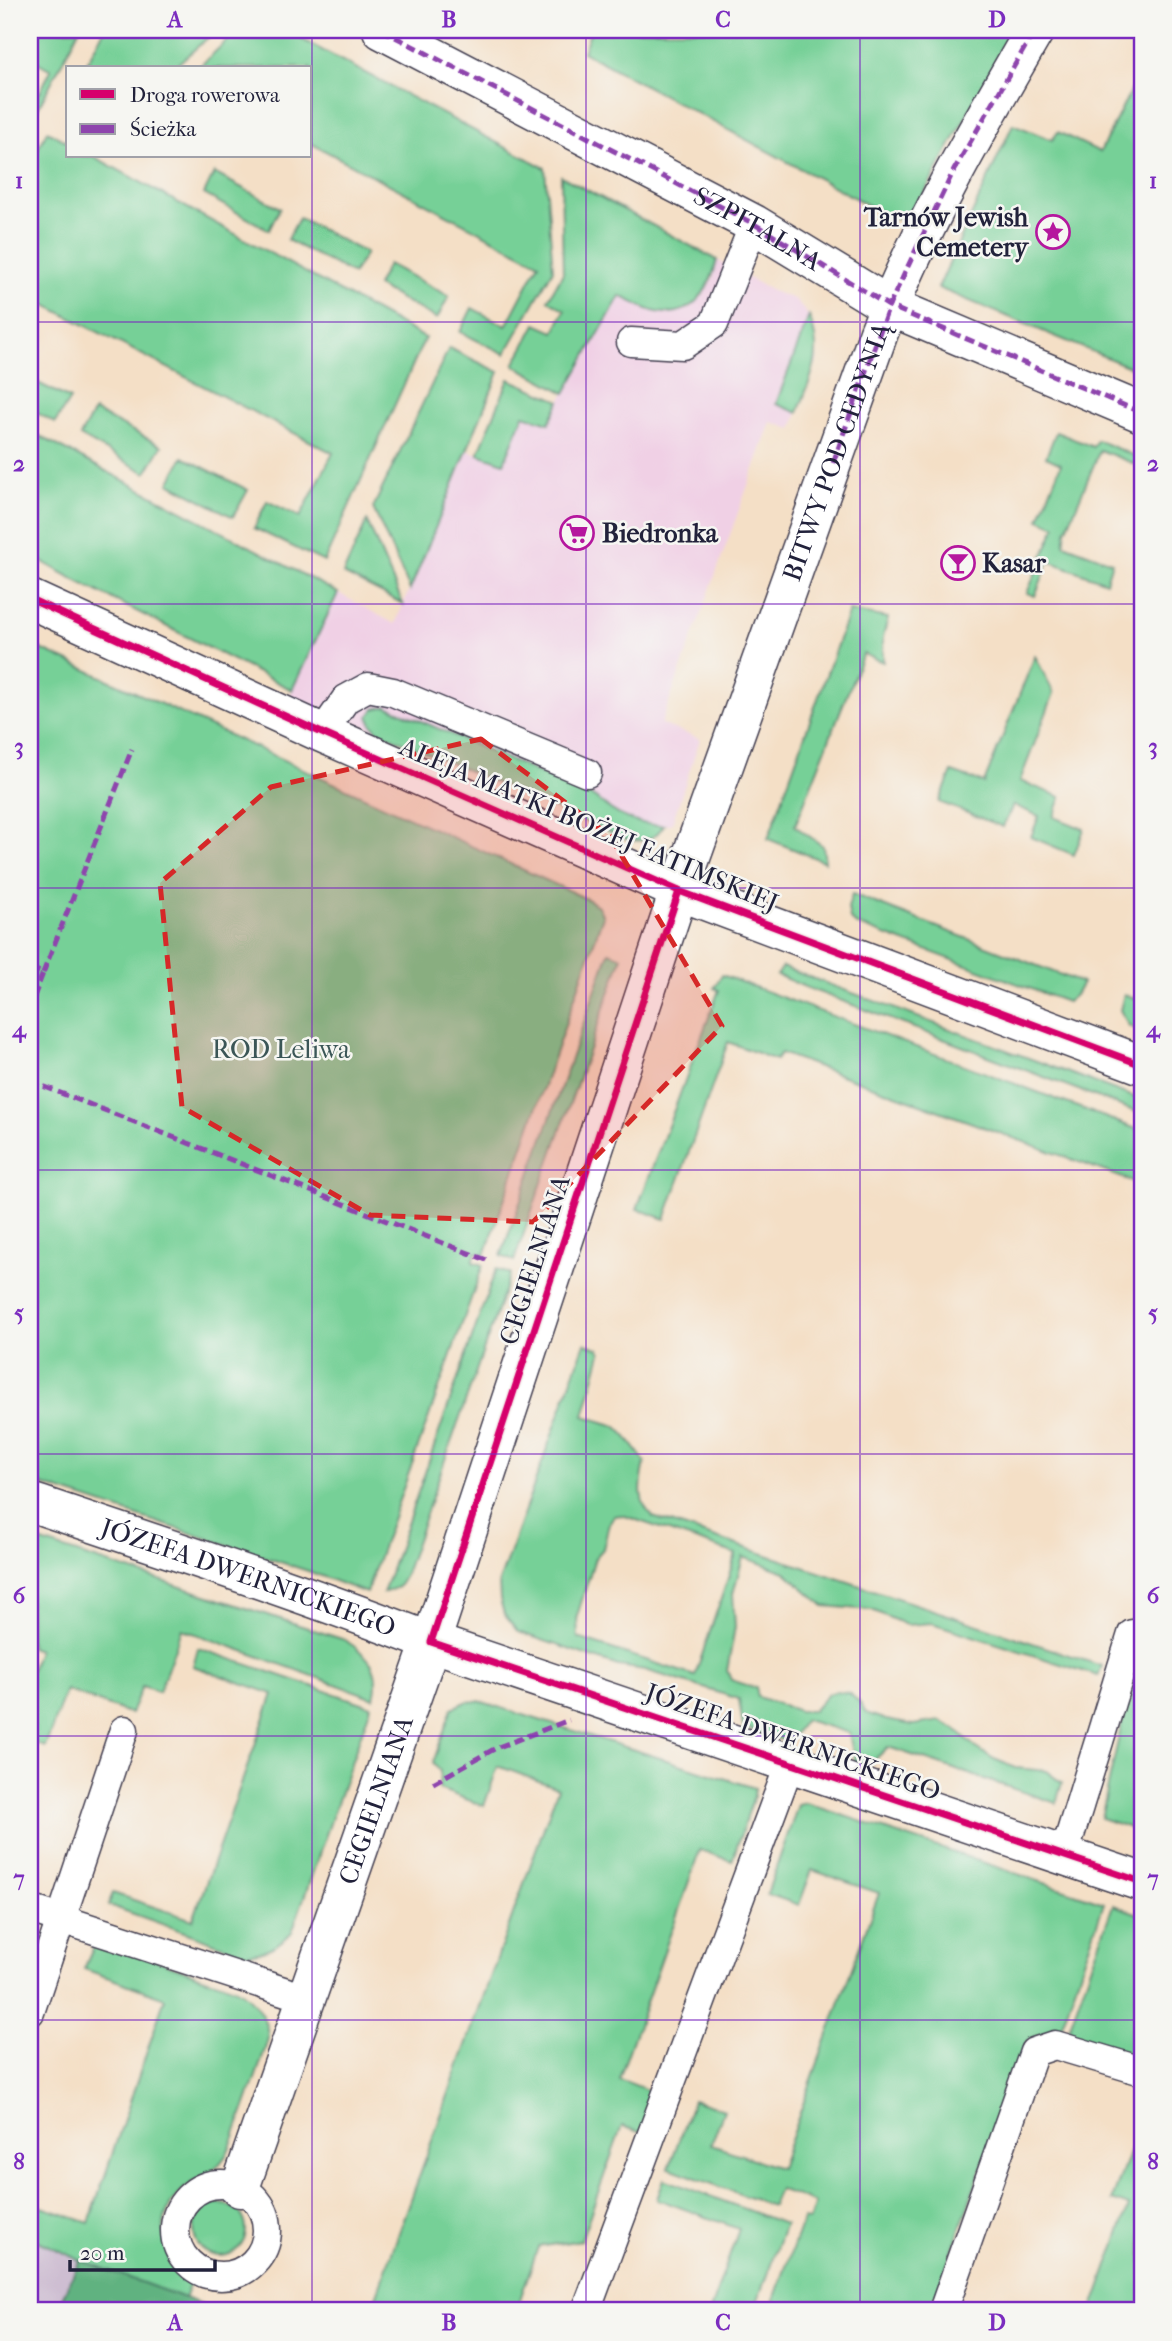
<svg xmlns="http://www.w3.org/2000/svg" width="1172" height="2341" font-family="'IM FELL French Canon',serif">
<rect width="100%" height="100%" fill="#f6f6f2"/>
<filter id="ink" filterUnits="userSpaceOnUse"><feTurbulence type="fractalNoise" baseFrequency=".0143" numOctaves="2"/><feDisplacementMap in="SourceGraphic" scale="14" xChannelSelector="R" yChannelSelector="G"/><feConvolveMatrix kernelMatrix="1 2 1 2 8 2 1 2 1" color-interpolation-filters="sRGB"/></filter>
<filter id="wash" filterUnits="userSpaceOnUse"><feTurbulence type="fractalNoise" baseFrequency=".00686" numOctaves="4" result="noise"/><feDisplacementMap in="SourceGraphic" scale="28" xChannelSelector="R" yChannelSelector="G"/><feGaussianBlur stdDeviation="1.57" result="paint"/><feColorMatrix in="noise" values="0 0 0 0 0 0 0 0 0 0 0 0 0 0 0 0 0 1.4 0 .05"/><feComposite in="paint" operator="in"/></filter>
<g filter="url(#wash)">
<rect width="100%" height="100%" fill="#f4dfc6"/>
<polygon fill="#f0d0e5" points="717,260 772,291 794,299 809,316 815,330 817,361 792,429 771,422 661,724 700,739 672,823 664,825 656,836 645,842 628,840 379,732 314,706 306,703 305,706 288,699 338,593 395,624 467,450 503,463 525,414 560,401 620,296 645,307 674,313 689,308 704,294 713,278"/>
<polygon fill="#cebed2" points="30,2237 80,2260 56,2311 30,2311"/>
<g fill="#76d097" stroke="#4c7969" stroke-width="2" fill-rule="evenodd">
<polygon points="30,30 79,30 30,123 30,112 51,70 30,58"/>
<polygon points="104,30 217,30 173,68 84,68"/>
<polygon points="238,30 284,30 545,168 553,270 505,354 460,332 472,308 506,326 539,263 310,143 310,68 198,68"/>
<polygon points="591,30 1014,30 916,208 894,219 583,52"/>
<polygon points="1142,68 1142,372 938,288 1013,124 1052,140 1058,132 1100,152"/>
<polygon points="47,131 68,142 68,156 93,156 425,338 324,562 254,528 267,501 300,517 333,453 30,297 30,164"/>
<polygon points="214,173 280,208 269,230 204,194"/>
<path d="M561,176L717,260C710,290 692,319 657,312C644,310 632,301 620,296L565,393L514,365L536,324L554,332L565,310L548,300L563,273Z"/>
<polygon points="299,218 366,253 353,274 287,240"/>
<polygon points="388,264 449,296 437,319 377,286"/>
<path d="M809,316C825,356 811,375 798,413L776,404Z"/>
<polygon points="449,348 499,372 410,590 373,508"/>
<polygon points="30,379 70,399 55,423 30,409"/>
<polygon points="509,379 560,401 549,423 524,415 504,463 478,454"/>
<polygon points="94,411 162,446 146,473 80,436"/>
<polygon points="30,431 338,593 292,690 77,581 30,555"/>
<polygon points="1056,432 1093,447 1097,440 1142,459 1142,467 1100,450 1066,531 1064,544 1112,562 1106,582 1049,561 1035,596 1027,593 1056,526 1039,519 1061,464 1046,457"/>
<polygon points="183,457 248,490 233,517 169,483"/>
<polygon points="367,521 403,604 343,574"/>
<polygon points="849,611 888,618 883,637 883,662 863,654 795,826 823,846 825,862 768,839"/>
<polygon points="30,644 589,900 598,906 603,916 485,1255 476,1252 473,1262 483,1265 366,1593 308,1571 30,1481"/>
<polygon points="1035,656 1054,693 1020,781 1061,797 1054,817 1084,829 1074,855 1031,837 1039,816 1013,805 1003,827 939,802 952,772 984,783"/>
<path d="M387,706L594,797C616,815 635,826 664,825C654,840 646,842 628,840L379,732L372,725L369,716L374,709Z"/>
<polygon points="852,894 1082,983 1075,995 1067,1002 855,924 850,919 848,908"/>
<polygon points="609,952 622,957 514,1261 501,1256"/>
<polygon points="782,967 1142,1100 1142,1114 805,987 777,975"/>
<polygon points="722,975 1142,1131 1142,1185 781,1053 776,1060 728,1042 665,1219 637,1209 719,990 714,988"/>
<polygon points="1124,994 1142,1001 1142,1031 1129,1026 1120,1010"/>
<polygon points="496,1269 510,1274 404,1577 398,1587 383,1593"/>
<path d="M585,1343L599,1349L601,1353L584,1416L616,1426L626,1436L645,1462C641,1483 636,1501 653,1517L1102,1666L1098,1676L932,1623L906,1625L872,1610L824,1606L785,1572L743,1557L733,1594L735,1627L727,1671L731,1680L756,1688L758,1697L799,1711H813L828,1694L837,1691L849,1693L859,1702L866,1713L886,1720L913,1725L940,1721L957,1730L975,1747L994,1759L1016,1768L1046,1771L1062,1783L1056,1803L888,1747L867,1767L855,1763L849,1733L805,1720L788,1742L743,1727L739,1699L645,1670L618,1666L518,1632L504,1614L500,1599L499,1582ZM622,1515L736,1554L695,1676L578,1638L577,1616L595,1558L603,1549L609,1523L614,1516Z"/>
<path d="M30,1538L345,1640C368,1655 382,1668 374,1698L182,1629L159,1692L142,1686L131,1714L66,1690L45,1747L34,1743L30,1755V1674L38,1650L30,1647Z"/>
<path d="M198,1648L371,1706L292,1932C278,1946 266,1952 246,1954L108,1905L113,1893L193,1920L273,1694L193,1666Z"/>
<polygon points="1132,1677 1142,1680 1142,1832 1101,1818"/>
<polygon points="479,1701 755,1788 754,1796 732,1861 700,1850 619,2079 663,2096 649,2135 622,2126 581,2240 538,2247 516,2311 371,2311 558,1788 498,1766 484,1806 439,1789 440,1771 433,1763 452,1708 465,1702"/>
<path d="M806,1803L1104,1903L1059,2034C1045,2034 1034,2033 1025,2045L931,2311H770L803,2219L809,2220L815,2203L779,2189L772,2206L669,2168L693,2100L724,2110L711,2145L780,2168L879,1893L812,1870L799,1905L767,1894L798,1805Z"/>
<polygon points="1113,1905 1142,1915 1142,2060 1067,2034"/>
<path d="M97,1939C132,1951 167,1964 202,1977C214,1981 231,1985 242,1992C255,2001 268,2020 268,2037C268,2044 231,2149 225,2157C213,2175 199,2175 184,2189C152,2217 161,2255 191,2280L184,2299L80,2260L30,2237V2203L89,2223L165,1998L84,1969Z"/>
<polygon points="1142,2118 1142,2311 1092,2311 1129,2206 1112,2200"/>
<polygon points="664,2179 785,2224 754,2311 710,2311 739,2229 657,2199"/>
<circle cx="220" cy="2230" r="26"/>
</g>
<polygon fill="#60b280" stroke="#416a5e" stroke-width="2" points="80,2260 220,2311 56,2311"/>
</g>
<g filter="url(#ink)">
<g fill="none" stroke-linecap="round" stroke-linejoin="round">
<g stroke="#423e50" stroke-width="31">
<g id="service">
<polyline points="631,342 683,345 714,324 754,224"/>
<polyline points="322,733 346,699 368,687 393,692 587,773"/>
<polyline points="1064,1855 1132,1634"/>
<polyline points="30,1909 305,1998"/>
<polyline points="30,2012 124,1730"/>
<circle cx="221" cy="2230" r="46"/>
<polyline points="586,2311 790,1763"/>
<polyline points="943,2311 1034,2052 1055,2045 1142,2071"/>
</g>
</g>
<g stroke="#423e50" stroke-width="41">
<g id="minor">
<polyline points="382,30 754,224 889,306 1142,413"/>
<path id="s1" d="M30,1502C164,1547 299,1591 431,1642L1142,1882"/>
<path id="s2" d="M240,2188L431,1642L679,891L879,332C921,226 978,128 1035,30"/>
</g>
</g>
<g stroke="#423e50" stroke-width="41">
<polyline id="tertiary" points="30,599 322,733 679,891 1142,1065"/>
</g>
<use href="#service" stroke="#fff" stroke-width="28"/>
<use href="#minor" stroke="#fff" stroke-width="38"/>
<use href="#tertiary" stroke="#fff" stroke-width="38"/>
<g stroke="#8e44ad" stroke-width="5" stroke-dasharray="10 5" stroke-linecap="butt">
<path id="s3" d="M382,30L754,224L889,306L1142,413"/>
<polyline points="833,463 889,306 954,170 1035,30"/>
<polyline points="30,968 43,973 30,1007"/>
<polyline points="43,973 132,749"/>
<polyline points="30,1081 489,1261"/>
<polyline points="433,1783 496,1748 569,1720"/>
</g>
<g stroke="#f6f6f2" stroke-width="11">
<g id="cycleway">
<polyline points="30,599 322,733 679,891 1142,1065"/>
<polyline points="679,891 431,1642 1142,1882"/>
</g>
</g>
<use href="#cycleway" stroke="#d6006c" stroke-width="7"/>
</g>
</g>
<path fill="#d62828" fill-opacity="0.2" stroke="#d62828" stroke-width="5" stroke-dasharray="14 9" stroke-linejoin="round" d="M481,739L610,836L722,1026L533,1222L370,1215L182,1107L160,883L271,787Z"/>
<path fill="none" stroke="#7b2cbf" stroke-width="2" stroke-opacity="0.55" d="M312,30V2311M586,30V2311M860,30V2311M30,322H1142M30,604H1142M30,888H1142M30,1170H1142M30,1454H1142M30,1736H1142M30,2020H1142"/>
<defs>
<g id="sight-ring" transform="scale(1.75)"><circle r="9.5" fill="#f6f6f2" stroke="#b5179e" stroke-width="1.5"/><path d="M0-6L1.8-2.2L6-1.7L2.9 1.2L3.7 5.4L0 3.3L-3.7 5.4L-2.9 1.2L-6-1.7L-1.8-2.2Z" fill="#b5179e"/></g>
<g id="supermarket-ring" transform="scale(1.75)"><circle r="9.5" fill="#f6f6f2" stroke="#b5179e" stroke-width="1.5"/><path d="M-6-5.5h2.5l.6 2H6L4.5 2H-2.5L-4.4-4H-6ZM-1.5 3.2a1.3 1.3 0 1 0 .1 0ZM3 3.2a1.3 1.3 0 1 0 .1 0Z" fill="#b5179e"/></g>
<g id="bar-ring" transform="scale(1.75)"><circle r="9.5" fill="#f6f6f2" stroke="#b5179e" stroke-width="1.5"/><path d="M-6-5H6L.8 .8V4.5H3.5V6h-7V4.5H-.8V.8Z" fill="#b5179e"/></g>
</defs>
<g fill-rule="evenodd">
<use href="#sight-ring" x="1053" y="232"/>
<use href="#supermarket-ring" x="577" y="533"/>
<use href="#bar-ring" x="958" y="563"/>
</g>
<g text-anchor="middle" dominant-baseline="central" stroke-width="5" stroke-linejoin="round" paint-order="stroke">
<g font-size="26" font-weight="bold" fill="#22223b" stroke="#f6f6f2" text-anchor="start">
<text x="1028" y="217" text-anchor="end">Tarnów Jewish<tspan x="1028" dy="30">Cemetery</tspan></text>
<text x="602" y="533">Biedronka</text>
<text x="982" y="563">Kasar</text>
</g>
<g font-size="26" fill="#22223b" stroke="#f6f6f2">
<text stroke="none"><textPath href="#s3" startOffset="425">SZPITALNA</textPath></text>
<text stroke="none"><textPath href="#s2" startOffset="1836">BITWY POD CEDYNIĄ</textPath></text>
<text transform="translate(589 825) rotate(23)">ALEJA MATKI BOŻEJ FATIMSKIEJ</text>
<text transform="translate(535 1260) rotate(-72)">CEGIELNIANA</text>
<text stroke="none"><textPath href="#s1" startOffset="231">JÓZEFA DWERNICKIEGO</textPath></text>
<text transform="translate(793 1742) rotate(19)">JÓZEFA DWERNICKIEGO</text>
<text stroke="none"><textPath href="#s2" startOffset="411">CEGIELNIANA</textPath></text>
</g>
<g font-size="26" fill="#3b5657" stroke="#f6f6f2">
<text x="281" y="1049">ROD Leliwa</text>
</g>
</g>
<rect width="1172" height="2341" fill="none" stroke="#f6f6f2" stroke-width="77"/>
<rect x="66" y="66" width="245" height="91" fill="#f6f6f2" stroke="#a1a1a9" stroke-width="2"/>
<rect x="80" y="89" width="35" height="10" fill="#d6006c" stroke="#a1a1a9" stroke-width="2"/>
<text x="130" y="102" font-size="21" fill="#22223b">Droga rowerowa</text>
<rect x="80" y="124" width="35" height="10" fill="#8e44ad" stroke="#a1a1a9" stroke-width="2"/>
<text x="130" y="136" font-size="21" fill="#22223b">Ścieżka</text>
<path d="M70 2260v10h145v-10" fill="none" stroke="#22223b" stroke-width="3.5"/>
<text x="80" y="2260" font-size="21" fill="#22223b" stroke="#f6f6f2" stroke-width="5" paint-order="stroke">20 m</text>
<rect x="38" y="38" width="1096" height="2264" fill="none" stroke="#7b2cbf" stroke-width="2.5"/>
<g font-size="23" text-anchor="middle" font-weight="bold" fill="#7b2cbf">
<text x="175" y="27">A</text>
<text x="449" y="27">B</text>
<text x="723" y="27">C</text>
<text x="997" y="27">D</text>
<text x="19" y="188">1</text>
<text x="1153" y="188">1</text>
<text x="19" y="471">2</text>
<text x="1153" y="471">2</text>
<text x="19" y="754">3</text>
<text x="1153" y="754">3</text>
<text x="19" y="1037">4</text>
<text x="1153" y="1037">4</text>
<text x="19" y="1320">5</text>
<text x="1153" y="1320">5</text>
<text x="19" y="1603">6</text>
<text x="1153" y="1603">6</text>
<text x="19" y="1886">7</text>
<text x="1153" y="1886">7</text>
<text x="19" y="2169">8</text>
<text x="1153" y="2169">8</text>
<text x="175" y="2330">A</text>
<text x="449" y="2330">B</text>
<text x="723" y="2330">C</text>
<text x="997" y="2330">D</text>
</g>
</svg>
